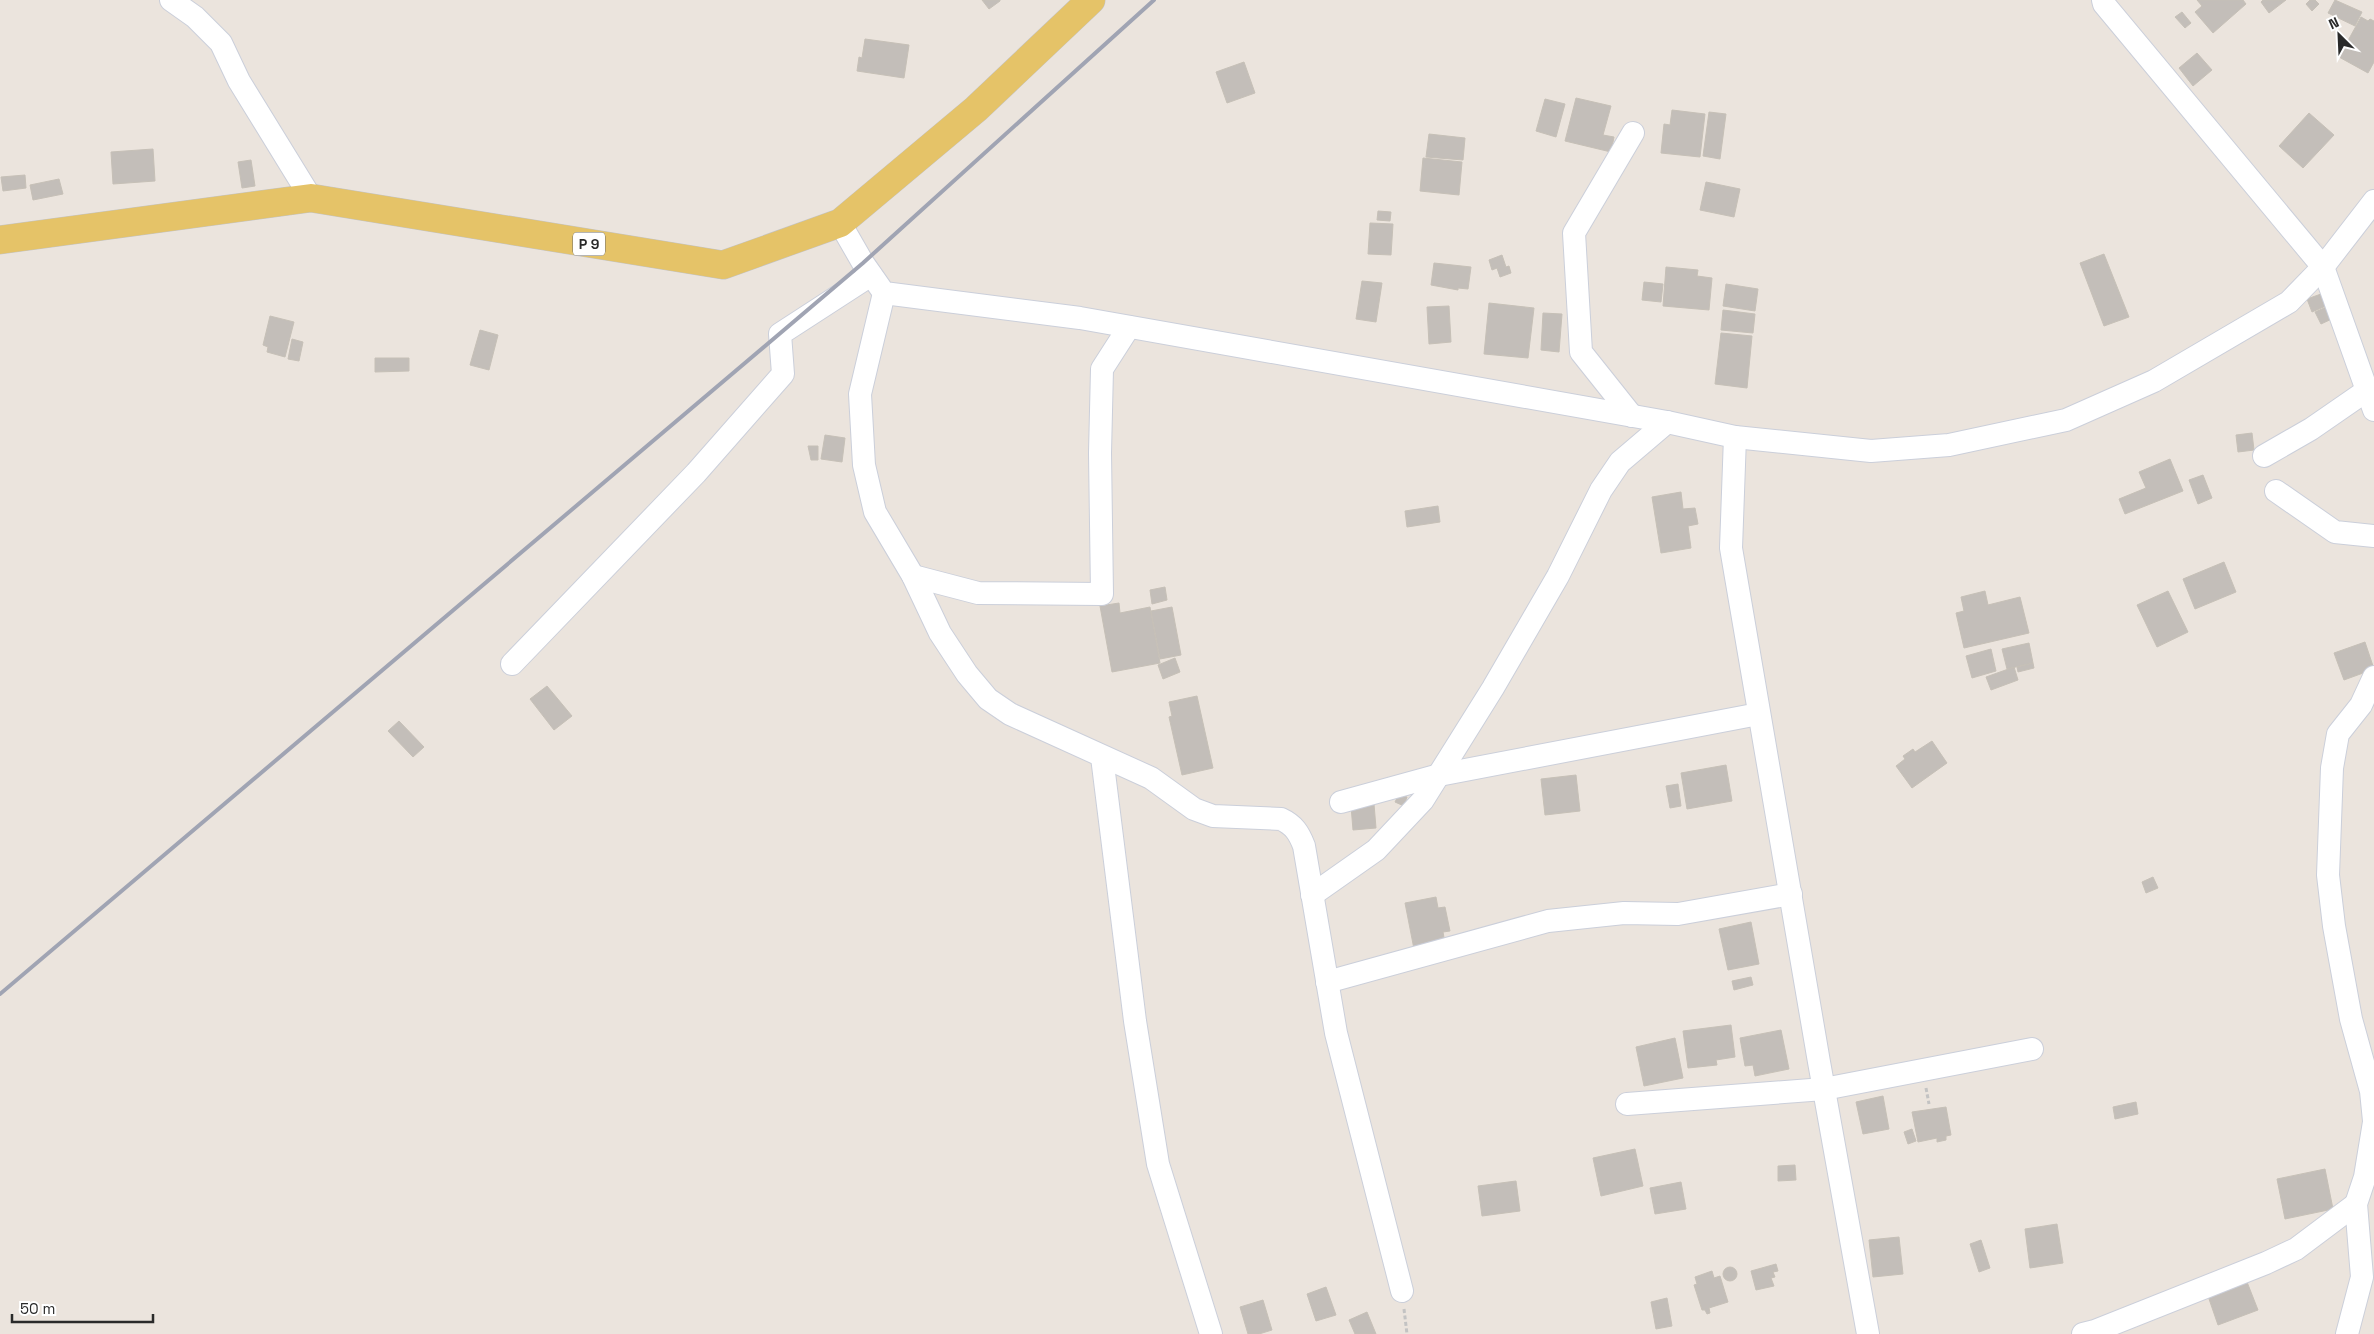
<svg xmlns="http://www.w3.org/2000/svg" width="2374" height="1334" font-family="'Space Grotesk',sans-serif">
<rect width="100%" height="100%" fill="#ebe4dd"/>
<g fill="#c3beb9" stroke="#c6c0b7">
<polygon points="982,0 1000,0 1000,1 989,9"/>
<polygon points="2197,0 2243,0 2246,4 2213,33 2195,12 2202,6"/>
<polygon points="2263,0 2286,0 2269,13 2261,2"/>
<polygon points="2310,0 2315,0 2319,4 2312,11 2306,4"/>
<polygon points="2335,0 2362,12 2355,26 2328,13"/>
<polygon points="2182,12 2191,23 2185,28 2175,17"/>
<polygon points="2361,17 2368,21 2370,19 2374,21 2374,62 2368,73 2339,57"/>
<polygon points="865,39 909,45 904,78 857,71 859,57 862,58"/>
<polygon points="2197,53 2212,70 2193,86 2179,68"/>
<polygon points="1244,62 1255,93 1227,103 1216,72"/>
<polygon points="1576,98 1611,106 1603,135 1614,137 1611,152 1565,141"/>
<polygon points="1545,99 1565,104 1556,137 1536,131"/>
<polygon points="1672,110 1705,114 1700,157 1661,153 1664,124 1670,125"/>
<polygon points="1709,112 1726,114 1720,159 1703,156"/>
<polygon points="2309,113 2334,135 2303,168 2279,146"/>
<polygon points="1429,134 1465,138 1463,160 1426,157"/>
<polygon points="153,149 155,181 113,184 111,152"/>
<polygon points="1423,158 1462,162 1459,195 1420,191"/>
<polygon points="251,160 255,186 242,188 238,162"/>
<polygon points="25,175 26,188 3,191 1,177"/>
<polygon points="59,179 63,194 33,200 30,185"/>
<polygon points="1706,182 1740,189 1734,217 1700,210"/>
<polygon points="1378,211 1391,212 1390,221 1377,220"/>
<polygon points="1370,223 1393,224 1391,255 1368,254"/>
<polygon points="2104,254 2129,317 2104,326 2080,263"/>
<polygon points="1502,255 1506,267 1509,266 1511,273 1500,277 1497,268 1492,270 1489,260"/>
<polygon points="1434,263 1471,267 1468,289 1458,288 1458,290 1431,285"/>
<polygon points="1666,267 1698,270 1697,276 1712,278 1709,310 1663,306"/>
<polygon points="1362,281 1382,283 1376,322 1356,319"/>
<polygon points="1644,282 1663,284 1661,302 1642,300"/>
<polygon points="1726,284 1758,289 1755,311 1723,306"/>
<polygon points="2321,294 2326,306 2312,312 2307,299"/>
<polygon points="1489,303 1534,308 1528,358 1484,354"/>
<polygon points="2331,305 2336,317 2321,324 2315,312"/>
<polygon points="1449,306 1451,342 1429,344 1427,307"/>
<polygon points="1723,310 1755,314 1753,333 1721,330"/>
<polygon points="1543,313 1562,314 1559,352 1541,350"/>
<polygon points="270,316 294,322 285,357 267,352 268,347 263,345"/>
<polygon points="480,330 498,335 489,370 470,365"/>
<polygon points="1721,333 1752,336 1747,388 1715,384"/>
<polygon points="292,339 303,342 299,361 288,359"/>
<polygon points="375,358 409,358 409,371 375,372"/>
<polygon points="2252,433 2254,450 2238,452 2236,435"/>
<polygon points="825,435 845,438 842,462 821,459"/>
<polygon points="808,446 818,446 818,460 811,460"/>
<polygon points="2170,459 2183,491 2125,514 2119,499 2146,488 2139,472"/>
<polygon points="2203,475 2212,498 2198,504 2189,480"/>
<polygon points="1681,492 1683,509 1695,508 1698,524 1688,526 1691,548 1661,553 1652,497"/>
<polygon points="1438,506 1440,522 1407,527 1405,511"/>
<polygon points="2224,562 2236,592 2195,609 2183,579"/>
<polygon points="1165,587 1167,600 1152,604 1150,590"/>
<polygon points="1985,591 1988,605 2020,597 2029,633 1964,648 1956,613 1964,611 1961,597"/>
<polygon points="2168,591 2188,632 2157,647 2137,605"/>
<polygon points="1119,603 1120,613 1150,607 1160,663 1112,672 1100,606"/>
<polygon points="1172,607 1181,655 1160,659 1151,611"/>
<polygon points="2365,642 2374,669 2344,680 2334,653"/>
<polygon points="2029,643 2033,663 2007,669 2002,649"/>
<polygon points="1991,649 1996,671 1972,678 1966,656"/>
<polygon points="1175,658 1180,672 1163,679 1158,665"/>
<polygon points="2033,663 2034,668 2018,672 2017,667"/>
<polygon points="2014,667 2018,680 1991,690 1986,677"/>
<polygon points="547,686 572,716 554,730 530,699"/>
<polygon points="1197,696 1213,768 1182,775 1169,717 1172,716 1169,702"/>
<polygon points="399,721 424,747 413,757 388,731"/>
<polygon points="1932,741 1947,763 1912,788 1896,766 1905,759 1903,756 1913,749 1915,752"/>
<polygon points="1726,765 1732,801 1687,809 1681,773"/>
<polygon points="1576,775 1580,811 1545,815 1541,779"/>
<polygon points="1678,784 1681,806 1670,808 1666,786"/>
<polygon points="1399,794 1407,797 1404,806 1395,802"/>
<polygon points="1374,804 1376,828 1353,830 1351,806"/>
<polygon points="2153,877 2158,888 2146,893 2142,882"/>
<polygon points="1436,897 1438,908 1445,907 1450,931 1443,932 1445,943 1414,949 1405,903"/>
<polygon points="1751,922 1759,964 1728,970 1719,929"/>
<polygon points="1751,977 1753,985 1734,990 1732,981"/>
<polygon points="1731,1025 1735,1057 1716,1060 1717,1065 1688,1068 1683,1031"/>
<polygon points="1781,1030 1789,1069 1755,1076 1753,1065 1745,1066 1740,1038"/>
<polygon points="1675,1038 1683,1078 1644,1086 1636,1047"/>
<polygon points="1883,1096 1889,1129 1863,1134 1856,1102"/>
<polygon points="2136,1102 2138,1114 2115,1119 2113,1107"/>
<polygon points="1946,1107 1951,1135 1946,1136 1946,1140 1937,1142 1937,1138 1918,1142 1912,1112"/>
<polygon points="1912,1129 1916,1141 1908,1144 1904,1132"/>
<polygon points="1635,1149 1643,1186 1601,1196 1593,1158"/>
<polygon points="1795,1165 1796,1180 1778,1181 1778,1166"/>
<polygon points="2325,1169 2333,1209 2285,1219 2277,1179"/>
<polygon points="1516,1181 1520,1211 1482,1216 1478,1186"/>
<polygon points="1681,1182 1686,1209 1655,1214 1650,1188"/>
<polygon points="2057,1224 2063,1263 2030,1268 2025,1229"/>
<polygon points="1899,1237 1903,1274 1873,1277 1869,1240"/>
<polygon points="1981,1240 1990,1268 1979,1272 1970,1244"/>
<polygon points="1776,1264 1778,1271 1773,1272 1775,1277 1771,1278 1774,1286 1756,1290 1751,1271"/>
<circle cx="1730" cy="1274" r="7"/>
<polygon points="1712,1271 1714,1278 1720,1276 1728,1302 1709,1308 1710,1313 1707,1314 1705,1310 1702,1310 1694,1285 1697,1284 1695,1277"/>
<polygon points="2247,1282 2258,1310 2218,1325 2208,1296"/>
<polygon points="1326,1287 1336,1315 1316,1321 1307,1294"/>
<polygon points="1667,1298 1672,1326 1656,1329 1651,1302"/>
<polygon points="1263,1300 1272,1330 1259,1334 1248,1334 1240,1307"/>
<polygon points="1367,1312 1376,1334 1355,1334 1349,1320"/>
</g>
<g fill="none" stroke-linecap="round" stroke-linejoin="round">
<g stroke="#cbcfda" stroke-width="24">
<g id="minor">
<polyline points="171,0 195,17 221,43 239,81 311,198"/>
<polyline points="2103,0 2104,4 2323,267 2374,410"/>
<polyline points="840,223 863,263 884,293 1080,318 1667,422 1735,437 1871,451 1949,445 2066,420 2154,381 2289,302 2323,267 2374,201"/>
<path d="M884,293L860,394L864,465L875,512L913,576L940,633L967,674L988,699L1010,714L1151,778L1194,809L1213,816L1281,819C1294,825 1299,833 1304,846L1336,1033L1402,1291"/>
<polyline points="1632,416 1581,352 1574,233 1633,133"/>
<polyline points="1735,437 1731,548 1819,1062 1868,1334"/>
<polyline points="2264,456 2311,429 2366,391"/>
<polyline points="2276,491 2335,532 2374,536"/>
<polyline points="913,576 978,593 1102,594 1100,453 1102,369 1129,327"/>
<polyline points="512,664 696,473 783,374 780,334 871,275"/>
<polyline points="2374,677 2361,705 2338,734 2332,768 2328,875 2334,926 2351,1019 2371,1091 2374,1121"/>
<polyline points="1102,757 1135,1021 1158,1164 1211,1334"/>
<polyline points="1341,802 1439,775 1748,716"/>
<polyline points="1312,895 1376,850 1423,800 1493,688 1558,576 1601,490 1620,462 1667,422"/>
<polyline points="1327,982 1548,921 1624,913 1678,914 1791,894"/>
<polyline points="1627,1104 1824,1089 2032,1049"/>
<polyline points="2083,1334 2095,1331 2266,1263 2296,1249 2356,1204"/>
<polyline points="2347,1334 2362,1277 2356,1204 2365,1177 2374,1122"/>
</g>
</g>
<g stroke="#c3c3c3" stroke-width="29">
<polyline id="major" points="0,240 311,198 723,265 840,223 976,109 1091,0"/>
</g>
<g stroke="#c3c3c3" stroke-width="3" stroke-dasharray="4 2.5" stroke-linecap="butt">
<polyline points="1926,1088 1929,1104"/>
<polyline points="1404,1309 1407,1334"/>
</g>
<use href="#minor" stroke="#fff" stroke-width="22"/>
<use href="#major" stroke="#e5c368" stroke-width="28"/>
<polyline stroke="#a0a4b3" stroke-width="4" points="0,994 863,263 1154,0"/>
</g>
<g text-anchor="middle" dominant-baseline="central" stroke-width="4" stroke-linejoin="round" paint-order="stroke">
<rect fill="#fff" stroke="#6a6a6a" stroke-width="1" x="573" y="232.5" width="32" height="23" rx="4"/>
<g font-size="14" font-weight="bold" fill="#2a2a2a">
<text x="589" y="244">P 9</text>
</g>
</g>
<g transform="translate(2339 35) rotate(336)" stroke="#ffffff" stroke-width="4" paint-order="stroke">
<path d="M0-4L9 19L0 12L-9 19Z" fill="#2a2a2a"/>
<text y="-8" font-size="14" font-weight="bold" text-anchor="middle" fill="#2a2a2a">N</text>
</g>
<path d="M12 1314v8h141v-8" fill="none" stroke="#2a2a2a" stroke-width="2.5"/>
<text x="20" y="1314" font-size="15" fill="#2a2a2a" stroke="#ffffff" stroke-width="4" paint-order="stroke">50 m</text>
</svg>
